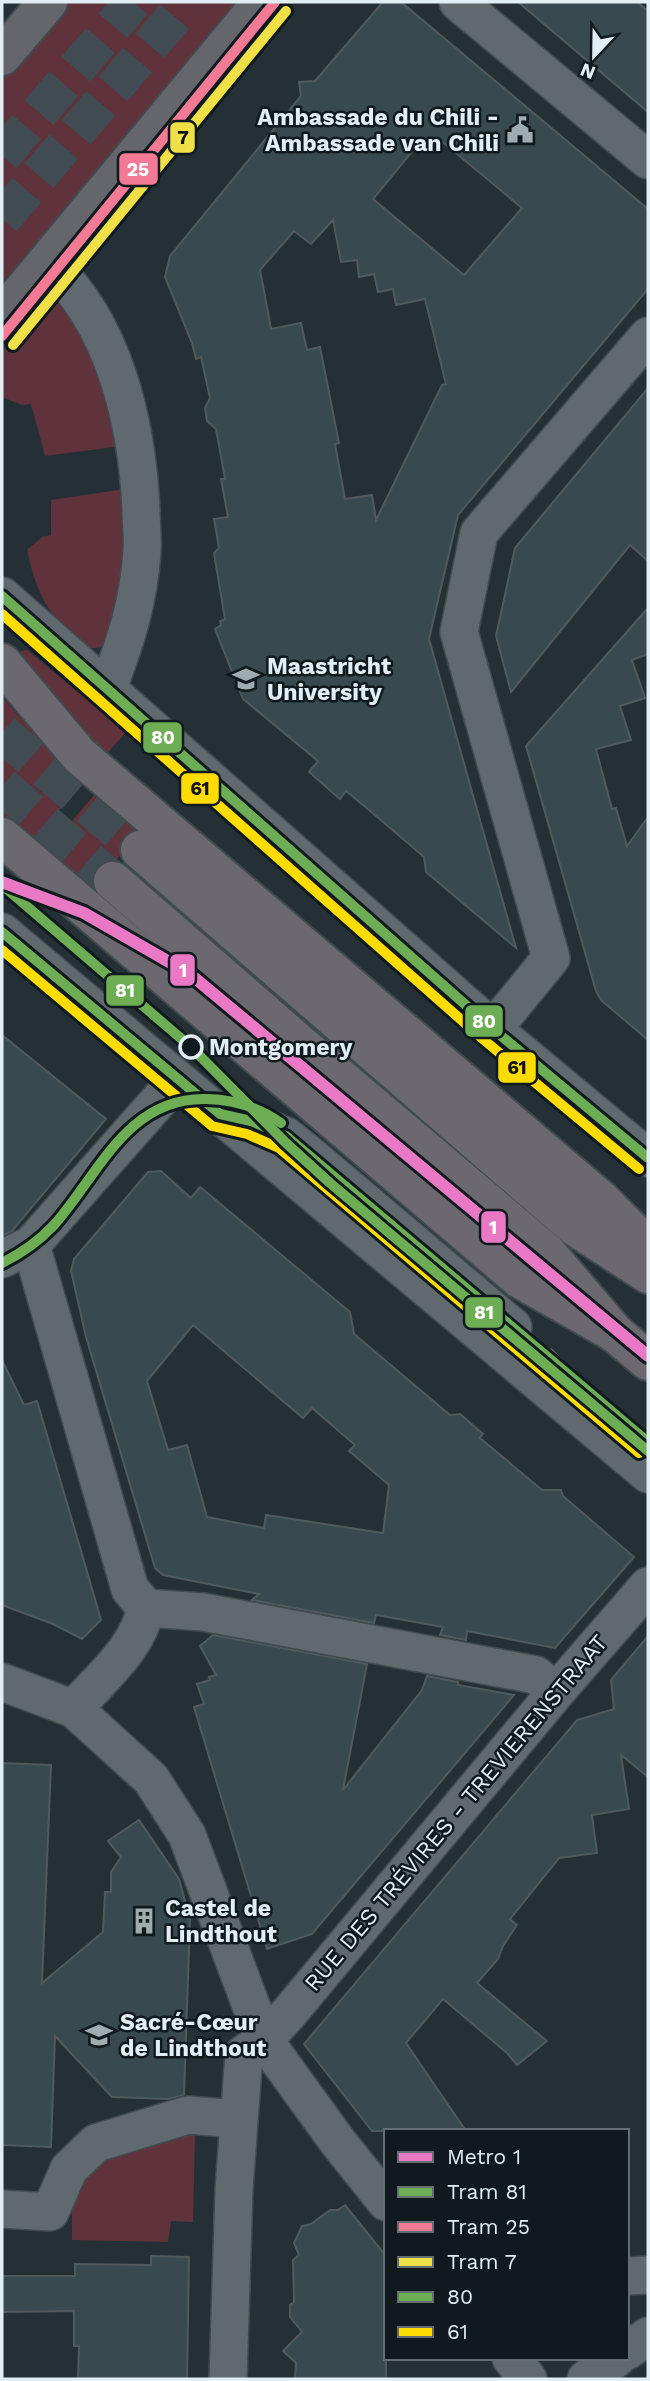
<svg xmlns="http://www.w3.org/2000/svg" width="650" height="2381" font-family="'Work Sans',sans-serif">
<rect width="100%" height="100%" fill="#243035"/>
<g fill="#60323c">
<polygon points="69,2 238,2 57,223 2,282 2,79"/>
<polygon points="53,302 64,306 83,339 102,382 122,446 45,456 31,404 22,405 2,397 2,352 42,305"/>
<path d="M125,489L127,526L118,605L104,645C91,653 82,645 72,635C44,610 35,586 27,550L42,537L51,535V500Z"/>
<polygon points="27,650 126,732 104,757 20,654 21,651"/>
<polygon points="2,697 25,723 87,778 31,843 2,818"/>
<polygon points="100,788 145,826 89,892 44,854"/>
<polygon points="176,2134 195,2135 193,2222 171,2221 168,2242 72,2240 72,2210 77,2173 101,2151"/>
</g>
<g fill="#384a4f" stroke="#505a5d" stroke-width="2" fill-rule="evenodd">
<path d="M383,2H401L648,209V289L458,515L429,639L516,948L426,872L424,857L369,810L346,791L340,799L309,772L318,761L243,699L215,629L221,625L220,621L225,619L214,553L219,548L214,519L228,517L221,479H225L216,429L207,421L205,408L210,398L201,357L196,359L192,343L165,277L170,256L301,96L299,82L315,81ZM439,139L522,208L464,275L373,199L420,142L430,150ZM333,220L341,262L357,260L359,277L374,274L378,292L393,289L396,305L425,299L446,384L442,385L376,520L372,495L345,499L335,444L339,443L320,347L307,350L301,323L271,329L260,270L294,231L311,244Z"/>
<polygon points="518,2 637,2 648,11 648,112"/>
<polygon points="648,388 648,561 630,545 511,692 496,636 515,548"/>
<polygon points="648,608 648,654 632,660 645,698 620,706 631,740 596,749 612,809 616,808 627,846 648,817 648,1040 601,1000 596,991 526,746"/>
<polygon points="2,1035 106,1119 12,1231 2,1236"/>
<path d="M161,1171L191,1198L200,1187L350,1312L354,1334L450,1415L460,1414L483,1434L480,1438L542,1490H561L563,1496L634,1557L555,1648L467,1631L466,1640L440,1635L443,1627L376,1615L374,1623L252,1600L259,1594L163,1575L155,1568L86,1337L71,1271L74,1259L148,1172ZM193,1325L303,1418L312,1408L355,1445L349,1451L389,1485L383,1533L266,1515L264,1528L207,1517L187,1445L168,1450L147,1381Z"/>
<polygon points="2,1360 24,1405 37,1401 84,1561 101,1620 82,1639 53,1624 2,1605"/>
<polygon points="213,1635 367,1664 343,1790 422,1690 427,1676 458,1682 458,1685 514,1695 312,1934 267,1949 194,1707 204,1704 197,1684 210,1680 209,1677 216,1675 200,1646"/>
<polygon points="648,1636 648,1777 621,1755 629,1809 592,1815 597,1853 559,1858 510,1919 517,1925 503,1946 498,1959 477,1983 547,2041 517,2065 507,2053 443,1999 406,2043 466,2131 372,2131 304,2044 577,1720 614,1709 611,1680"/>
<polygon points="2,1763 51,1765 42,1983 103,1932 105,1892 111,1892 111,1872 121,1857 108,1841 139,1820 179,1879 190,1919 184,2095 168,2099 112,2097 55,2036 51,2147 2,2145"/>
<polygon points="345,2205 386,2256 386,2379 295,2379 296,2363 283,2351 302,2332 290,2317 290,2305 294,2302 293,2260 299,2255 294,2243 302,2226 311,2224 330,2210 338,2210"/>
<polygon points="151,2256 189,2257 187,2379 78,2379 79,2346 74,2346 74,2311 2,2312 2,2276 75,2276 75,2264 151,2265"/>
</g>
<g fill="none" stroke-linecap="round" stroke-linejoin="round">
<g stroke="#404c52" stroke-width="38" stroke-dasharray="38 19" stroke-linecap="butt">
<polyline points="2,156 133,2"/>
<polyline points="2,219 187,2"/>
</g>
<g stroke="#404c52" stroke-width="38" stroke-dasharray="38 19" stroke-linecap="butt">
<polyline points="2,733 140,850"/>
<polyline points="2,786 113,881"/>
</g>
<g stroke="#404b4f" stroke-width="40">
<g id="minor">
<polyline points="458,2 648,160"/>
<path d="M47,262C114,321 137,423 141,509C141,523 143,537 142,551C139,601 125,644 107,690"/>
<polyline points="2,596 493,1029 648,1158"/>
<polyline points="2,932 648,1474"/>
<polyline points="493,1029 551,958 459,632 479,533 648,336"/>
<polyline points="249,1121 286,1136 312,1157 513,1327"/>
<path d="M31,1245L130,1589L146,1608C137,1650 101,1677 74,1709"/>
<polyline points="2,1259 31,1245 177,1080"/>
<polyline points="146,1608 203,1612 536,1675 556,1692"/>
<polyline points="2,1682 74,1709 151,1779 187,1835 264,2040 338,2142 386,2202"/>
<polyline points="2,2209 50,2212 69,2169 96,2143 188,2115 238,2119"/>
<polyline points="627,2276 648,2275"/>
<polyline points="627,2351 648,2336"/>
<polyline points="511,2358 528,2379"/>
<polyline points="228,2379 234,2189 244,2054 264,2040 289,2013 556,1692 648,1586"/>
<polyline points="586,2379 617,2358"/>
</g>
</g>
<g stroke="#404b4f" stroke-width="42">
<g id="major">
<polyline points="2,56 48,2"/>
<polyline points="2,316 262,2"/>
</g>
</g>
<g stroke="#404b4f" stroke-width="42">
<g id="highway">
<polyline points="2,663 79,755 601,1200 648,1247"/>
<polyline points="2,837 520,1279 615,1333"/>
<polyline points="140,850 574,1226 648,1274"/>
<polyline points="113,881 300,1044 547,1253 615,1333 648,1361"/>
</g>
</g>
<use href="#minor" stroke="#60696d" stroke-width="37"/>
<use href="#major" stroke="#64666b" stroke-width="38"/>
<use href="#highway" stroke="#6b696f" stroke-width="38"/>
<g stroke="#5e676b" stroke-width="2">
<polyline points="2,888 19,898"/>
<polyline points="551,1349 645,1449"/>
</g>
<g stroke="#101a1e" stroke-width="16">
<g id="bus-1">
<polyline points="2,596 493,1029 648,1158"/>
<polyline points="2,932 220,1114 251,1121 286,1136 648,1442"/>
</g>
</g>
<g stroke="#101a1e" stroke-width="16">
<g id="bus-2">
<polyline points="2,614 484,1040 639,1169"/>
<polyline points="2,950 212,1126 247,1134 279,1148 639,1453"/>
</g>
</g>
<use href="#bus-1" stroke="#6dae54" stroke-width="10"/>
<use href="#bus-2" stroke="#ffdc01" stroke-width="10"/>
<g stroke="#101a1e" stroke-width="16">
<g id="tram-1">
<polyline points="2,885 191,1047 286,1143 330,1183 648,1451"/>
<path d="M2,1263C22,1253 39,1241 54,1225C98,1176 126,1098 205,1099C233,1099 258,1107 281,1123"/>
</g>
</g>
<g stroke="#101a1e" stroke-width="16">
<polyline id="tram-2" points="2,336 275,2"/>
</g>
<g stroke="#101a1e" stroke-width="16">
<polyline id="tram-3" points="13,345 286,11"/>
</g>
<use href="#tram-1" stroke="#6dae54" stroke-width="10"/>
<use href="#tram-2" stroke="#f37a95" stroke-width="10"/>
<use href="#tram-3" stroke="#efe048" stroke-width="10"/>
<g stroke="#101a1e" stroke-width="18">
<polyline id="metro-1" points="2,882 84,913 190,974 648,1356"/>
</g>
<use href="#metro-1" stroke="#e979c4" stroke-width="12"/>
</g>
<defs>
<g id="civic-bare" transform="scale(2.1)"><path d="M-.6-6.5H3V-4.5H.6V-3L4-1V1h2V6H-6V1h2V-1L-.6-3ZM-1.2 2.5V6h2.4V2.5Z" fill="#9facb0" stroke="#101a1e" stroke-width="2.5" paint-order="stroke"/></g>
<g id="university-bare" transform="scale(2.1)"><path d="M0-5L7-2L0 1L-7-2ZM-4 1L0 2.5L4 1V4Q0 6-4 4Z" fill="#9facb0" stroke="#101a1e" stroke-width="2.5" paint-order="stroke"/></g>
<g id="building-bare" transform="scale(2.1)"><path d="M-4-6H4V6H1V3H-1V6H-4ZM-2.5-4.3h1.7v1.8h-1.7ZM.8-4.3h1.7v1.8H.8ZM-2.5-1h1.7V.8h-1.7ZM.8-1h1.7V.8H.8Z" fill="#9facb0" stroke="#101a1e" stroke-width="2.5" paint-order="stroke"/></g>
<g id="school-bare" transform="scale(2.1)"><path d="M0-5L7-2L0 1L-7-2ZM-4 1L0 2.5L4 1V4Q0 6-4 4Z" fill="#9facb0" stroke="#101a1e" stroke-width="2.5" paint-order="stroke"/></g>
</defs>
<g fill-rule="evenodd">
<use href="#civic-bare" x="520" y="130"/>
<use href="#university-bare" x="246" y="679"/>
<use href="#building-bare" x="144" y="1921"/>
<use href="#school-bare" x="99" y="2035"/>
</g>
<circle fill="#101a1e" stroke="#e1eef3" stroke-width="3.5" cx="191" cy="1047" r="11"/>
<g text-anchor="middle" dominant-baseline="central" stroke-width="5" stroke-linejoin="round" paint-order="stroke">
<g font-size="23" font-weight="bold" fill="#e1eef3" stroke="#101a1e" text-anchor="start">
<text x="499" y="117" text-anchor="end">Ambassade du Chili -<tspan x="499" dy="26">Ambassade van Chili</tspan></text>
<text x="267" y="666">Maastricht<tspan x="267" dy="26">University</tspan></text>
<text x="165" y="1908">Castel de<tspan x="165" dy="26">Lindthout</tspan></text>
<text x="120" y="2022">Sacré-Cœur<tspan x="120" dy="26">de Lindthout</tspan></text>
</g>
<g font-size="23" font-weight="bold" fill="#e1eef3" stroke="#101a1e" text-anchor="start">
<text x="209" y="1047">Montgomery</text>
</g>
<g font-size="23" fill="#e1eef3" stroke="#101a1e">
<text transform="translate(456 1813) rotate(-50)">RUE DES TRÉVIRES - TREVIERENSTRAAT</text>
</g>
</g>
<g stroke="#101a1e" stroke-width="2.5">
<rect x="169" y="121" width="27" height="33" rx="7" fill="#efe048"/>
<rect x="118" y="152" width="41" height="34" rx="7" fill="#f37a95"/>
<rect x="142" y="721" width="41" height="33" rx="7" fill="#6dae54"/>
<rect x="180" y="772" width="40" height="33" rx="7" fill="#ffdc01"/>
<rect x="169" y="953" width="27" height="34" rx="7" fill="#e979c4"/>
<rect x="105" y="974" width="40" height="33" rx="7" fill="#6dae54"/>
<rect x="464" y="1004" width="40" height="34" rx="7" fill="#6dae54"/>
<rect x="497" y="1051" width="40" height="33" rx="7" fill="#ffdc01"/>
<rect x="480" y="1210" width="27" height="34" rx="7" fill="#e979c4"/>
<rect x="464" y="1296" width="40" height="33" rx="7" fill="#6dae54"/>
</g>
<g font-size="19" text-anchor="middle" font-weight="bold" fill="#fff">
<text x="138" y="176">25</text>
<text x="163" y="744">80</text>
<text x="183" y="977">1</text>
<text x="125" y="997">81</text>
<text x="484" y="1028">80</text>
<text x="493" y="1234">1</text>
<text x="484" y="1319">81</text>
</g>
<g font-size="19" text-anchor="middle" font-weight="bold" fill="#111">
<text x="183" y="144">7</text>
<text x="200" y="795">61</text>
<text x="517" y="1074">61</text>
</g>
<rect width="650" height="2381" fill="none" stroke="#e1eef3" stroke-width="7"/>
<rect x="384" y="2129" width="245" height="231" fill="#101a1e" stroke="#646f73" stroke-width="2"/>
<rect x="398" y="2152" width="35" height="10" fill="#e979c4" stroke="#646f73" stroke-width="2"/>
<text x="447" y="2164" font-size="21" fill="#e1eef3">Metro 1</text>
<rect x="398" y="2187" width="35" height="10" fill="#6dae54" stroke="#646f73" stroke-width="2"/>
<text x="447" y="2199" font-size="21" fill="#e1eef3">Tram 81</text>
<rect x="398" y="2222" width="35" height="10" fill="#f37a95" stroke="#646f73" stroke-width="2"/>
<text x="447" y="2234" font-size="21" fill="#e1eef3">Tram 25</text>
<rect x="398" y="2257" width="35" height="10" fill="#efe048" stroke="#646f73" stroke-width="2"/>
<text x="447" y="2269" font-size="21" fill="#e1eef3">Tram 7</text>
<rect x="398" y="2292" width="35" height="10" fill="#6dae54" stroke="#646f73" stroke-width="2"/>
<text x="447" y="2304" font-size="21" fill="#e1eef3">80</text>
<rect x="398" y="2327" width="35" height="10" fill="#ffdc01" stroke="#646f73" stroke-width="2"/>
<text x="447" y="2339" font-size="21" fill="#e1eef3">61</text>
<g transform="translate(594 56) rotate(202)" stroke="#101a1e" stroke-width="5" paint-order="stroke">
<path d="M0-5L12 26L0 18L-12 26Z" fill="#e1eef3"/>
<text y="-10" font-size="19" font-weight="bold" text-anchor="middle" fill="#e1eef3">N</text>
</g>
</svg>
